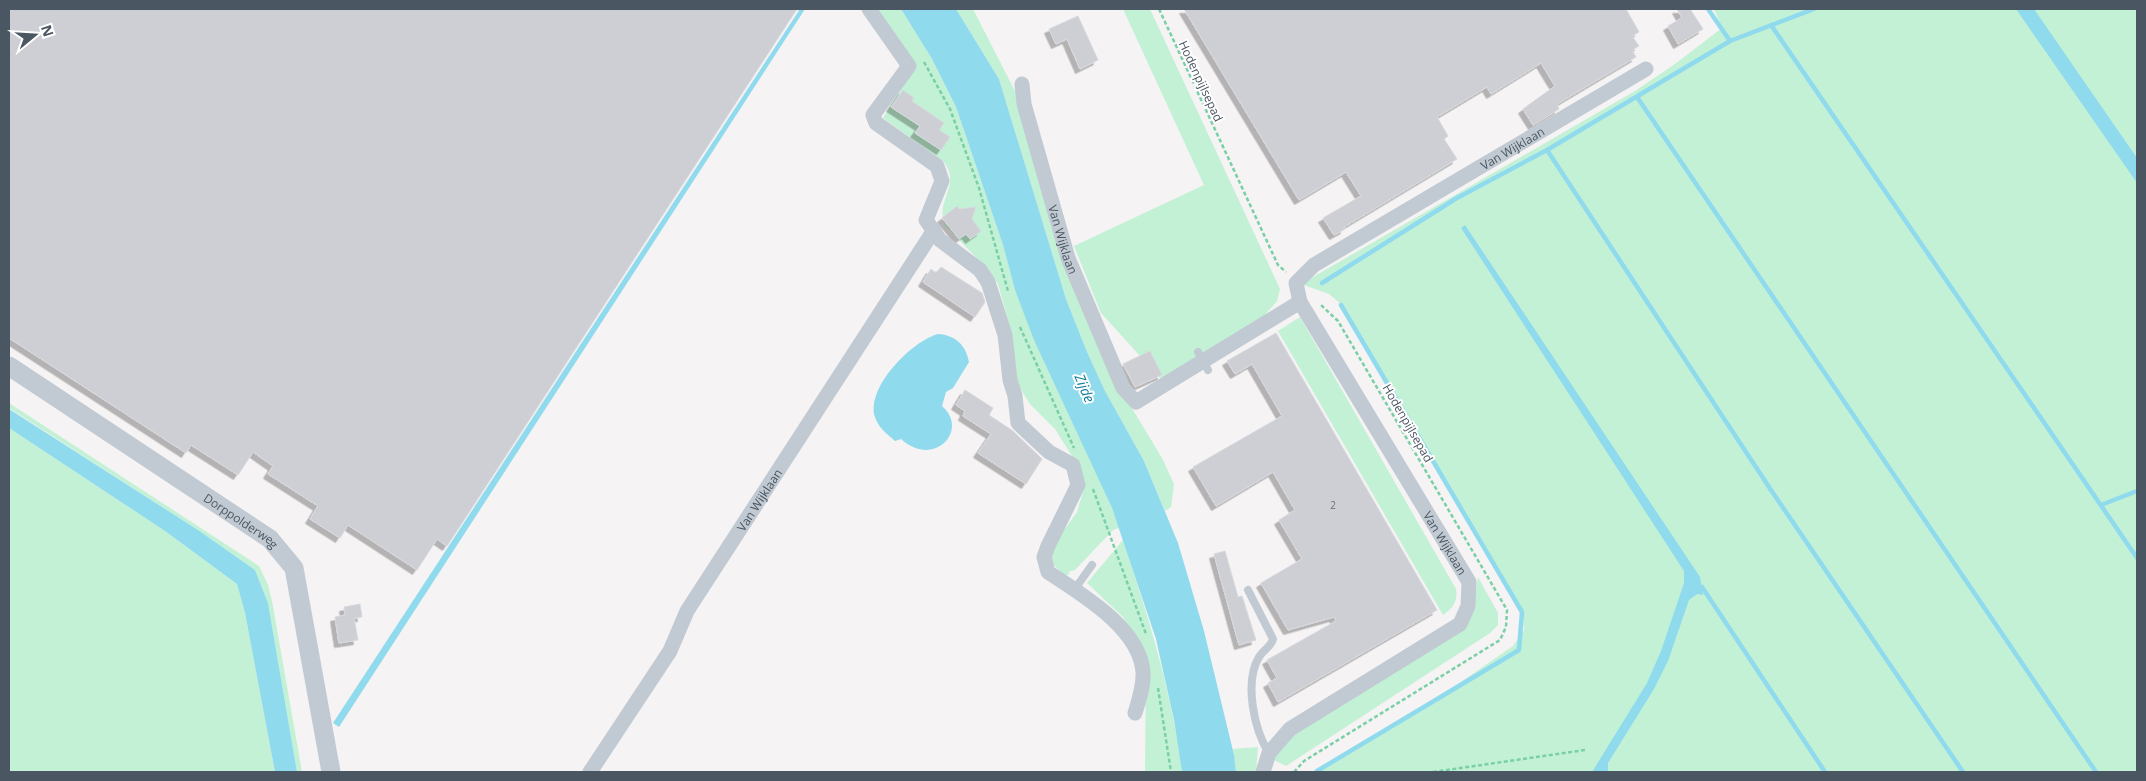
<svg xmlns="http://www.w3.org/2000/svg" width="2146" height="781" font-family="'Open Sans',sans-serif">
<defs>
<filter id="shadow"><feDropShadow dx="-4.5" dy="4.5" stdDeviation="0" flood-color="#0004"/></filter>
</defs>
<rect width="100%" height="100%" fill="#f5f3f3"/>
<g fill="#c3f1d5">
<path d="M874,9H901L932,59L956,107L1003,245L1015,290L1112,508L1119,528L1113,530L1075,570L1068,572L1070,574L1065,576L1048,559L1057,540L1077,512L1084,489L1075,461L1055,429L1030,404L1018,385L1010,327L998,284L990,272L945,225C934,200 963,185 943,161L883,118L913,69Z"/>
<polygon points="956,9 973,9 1019,99 1022,117 1127,400 1162,458 1174,484 1171,507 1165,511 1144,461 1105,391 1087,352 1066,299 999,79"/>
<polygon points="1123,9 1150,9 1280,289 1277,301 1265,315 1161,379 1101,313 1074,246 1204,185"/>
<polygon points="1714,9 2137,9 2137,772 1314,772 1458,684 1513,646 1524,630 1523,612 1341,304 1329,294 1301,284 1635,91 1675,64 1722,28"/>
<path d="M1300,317L1456,589C1458,601 1453,608 1443,615L1278,331Z"/>
<polygon points="9,403 259,566 268,585 272,601 302,772 297,772 268,603 255,570 198,530 9,408"/>
<polygon points="9,428 165,531 237,584 245,613 275,772 9,772"/>
<path d="M1123,540C1148,616 1172,692 1182,772H1145L1146,655L1123,617L1087,583Z"/>
<polygon points="1478,577 1498,613 1498,625 1490,633 1286,766 1274,760 1280,740 1413,656 1474,603"/>
<polygon points="1258,747 1256,772 1236,772 1233,749"/>
</g>
<g fill="#90daee">
<polygon points="800,9 805,9 339,727 333,723"/>
<polygon points="901,9 956,9 999,79 1066,299 1087,352 1105,391 1144,461 1178,543 1204,631 1234,755 1236,772 1182,772 1174,720 1156,639 1112,508 1034,340 1015,290 1003,245 956,107 932,59"/>
<polygon points="2016,9 2034,9 2137,158 2137,183"/>
<polygon points="1465,225 1700,577 1703,595 1697,594 1689,600 1668,661 1654,689 1608,763 1608,772 1592,772 1647,683 1661,651 1684,583 1684,571 1461,228"/>
<path d="M938,334C955,335 966,345 969,362L953,388L946,392L942,406C970,430 934,469 901,439L895,441C887,434 878,427 875,417C866,387 912,341 938,334Z"/>
<polygon points="9,409 198,530 255,570 268,603 297,772 275,772 245,613 237,584 165,531 9,428"/>
</g>
<g fill="none" stroke-linecap="round" stroke-linejoin="round">
<g stroke="#90daee" stroke-width="4.5">
<polyline points="1708,9 1730,41"/>
<polyline points="1771,25 2137,558"/>
<polyline points="1637,97 2096,772"/>
<polyline points="1547,150 1771,490 1963,772"/>
<polyline points="1322,283 1457,198 1547,150 1730,41 1814,9"/>
<polyline points="2101,505 2137,491"/>
<polyline points="1702,587 1825,772"/>
<polyline points="1317,771 1519,650 1522,612 1341,305"/>
</g>
</g>
<g fill="#cdcfd5" stroke="#d7d9de" filter="url(#shadow)">
<polygon points="9,9 797,9 447,546 437,539 417,570 348,525 340,538 310,519 318,506 268,474 273,466 253,452 238,475 191,445 186,453 9,338"/>
<polygon points="1184,9 1626,9 1639,32 1632,36 1639,46 1632,50 1636,57 1557,104 1559,109 1533,125 1523,109 1555,86 1541,63 1491,94 1487,87 1437,117 1448,136 1444,139 1457,159 1344,227 1345,229 1334,235 1323,218 1361,196 1346,172 1299,200"/>
<polygon points="1677,9 1690,9 1703,29 1678,44 1668,26 1682,18"/>
<polygon points="1078,16 1098,60 1080,69 1067,39 1056,44 1049,29"/>
<polygon points="903,90 914,98 912,101 944,123 939,130 950,137 941,150 915,133 920,126 891,107"/>
<polygon points="957,206 959,209 976,207 972,219 981,231 970,239 966,234 959,239 942,218"/>
<polygon points="941,267 982,293 985,302 975,317 923,282 931,269 936,273"/>
<polygon points="1276,333 1437,610 1278,702 1268,683 1277,678 1267,660 1336,621 1334,617 1288,630 1261,583 1302,559 1279,520 1295,510 1273,472 1216,506 1193,467 1282,416 1252,364 1235,374 1227,361"/>
<polygon points="1150,351 1162,375 1135,387 1123,364"/>
<polygon points="965,390 993,408 989,415 1013,431 1042,459 1026,484 978,453 991,434 963,416 965,411 956,405"/>
<polygon points="1225,551 1238,597 1242,596 1256,640 1239,645 1214,554"/>
<polygon points="360,604 362,617 354,618 358,640 339,643 335,617 345,615 344,607"/>
</g>
<g fill="none" stroke-linecap="round" stroke-linejoin="round">
<g stroke="#7ad0a6" stroke-width="2.5" stroke-dasharray="4 2.5" stroke-linecap="butt">
<polyline points="1159,9 1278,265 1286,272"/>
<polyline points="924,62 950,109 979,188 1008,291"/>
<polyline points="1020,327 1074,448"/>
<polyline points="1093,489 1146,634"/>
<polyline points="1158,688 1171,772"/>
<polyline points="1294,772 1304,761 1500,640 1506,627 1507,610 1338,321 1321,305"/>
<polyline points="1433,772 1585,750"/>
</g>
<g stroke="#c1cad2" stroke-width="8">
<polyline points="1198,352 1208,370"/>
<polyline points="1074,590 1092,565"/>
<path d="M1248,590L1273,639C1271,647 1263,650 1259,657C1244,682 1254,730 1269,753"/>
</g>
<g stroke="#c1cad2" stroke-width="15">
<path d="M869,9L909,66L873,115L876,123L937,166L942,181L926,220L940,240L980,270L988,282L1005,335L1010,380L1015,396L1018,423L1049,452L1073,465L1078,485L1048,546L1044,557L1048,572C1081,594 1140,628 1143,672C1144,686 1139,700 1135,713"/>
<path id="s1" d="M1022,84L1024,104L1068,258L1123,388L1136,402L1300,302L1469,582L1468,606L1460,624L1290,729L1269,753L1263,772"/>
<path id="s2" d="M1300,302L1296,283L1314,265L1646,69"/>
<path id="s3" d="M590,772L670,651L687,611L934,230"/>
</g>
<path stroke="#c1cad2" stroke-width="19" id="s4" d="M9,366L270,539L294,568L331,772"/>
</g>
<g text-anchor="middle" dominant-baseline="central" stroke-width="4" stroke-linejoin="round" paint-order="stroke">
<g font-size="10" fill="#6b747e">
<text x="1333" y="505">2</text>
</g>
<g font-size="12" fill="#4a5661" stroke="#fff">
<text transform="translate(1201 81) rotate(65)">Hodenpijlsepad</text>
<text stroke="none"><textPath href="#s2" startOffset="275">Van Wijklaan</textPath></text>
<text stroke="none"><textPath href="#s1" startOffset="161">Van Wijklaan</textPath></text>
<text transform="translate(1408 423) rotate(60)">Hodenpijlsepad</text>
<text stroke="none"><textPath href="#s3" startOffset="321">Van Wijklaan</textPath></text>
<text stroke="none"><textPath href="#s4" startOffset="279">Dorppolderweg</textPath></text>
<text stroke="none"><textPath href="#s1" startOffset="814">Van Wijklaan</textPath></text>
</g>
<g font-size="14" font-style="italic" fill="#0c7c9b" stroke="#fff">
<text transform="translate(1085 388) rotate(67)">Zijde</text>
</g>
</g>
<rect width="2146" height="781" fill="none" stroke="#4a5661" stroke-width="20"/>
<g transform="translate(35 35) rotate(72)" stroke="#ffffff" stroke-width="4" paint-order="stroke">
<path d="M0-4L9 19L0 12L-9 19Z" fill="#4a5661"/>
<text y="-8" font-size="14" font-weight="bold" text-anchor="middle" fill="#4a5661">N</text>
</g>
</svg>
